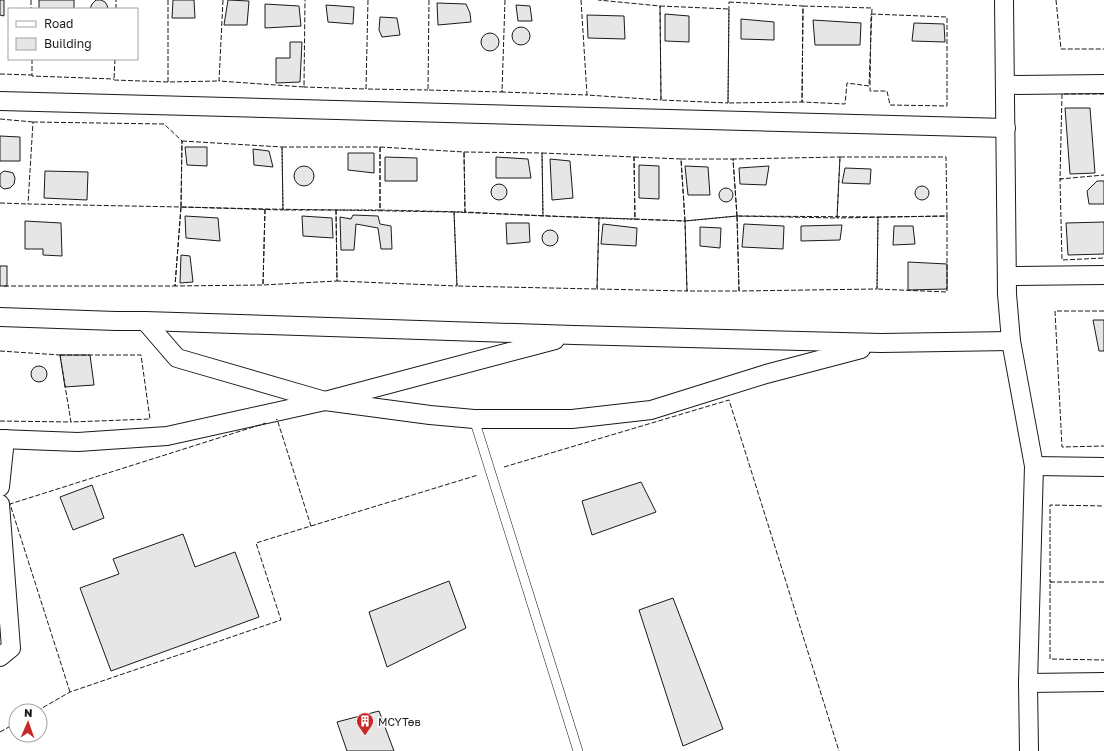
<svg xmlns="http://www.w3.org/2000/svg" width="1104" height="751" font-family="'Golos Text',sans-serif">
<rect width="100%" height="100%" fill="#fff"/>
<g fill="#e6e6e6" stroke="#1a1a1a">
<polygon points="0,0 4,0 4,16 0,15"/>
<rect x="39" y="0" width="35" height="9"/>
<polygon points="96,0 101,0 105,2 107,5 108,9 90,9 92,4"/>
<polygon points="173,0 194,0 195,18 172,18"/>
<polygon points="228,0 249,1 247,25 224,25"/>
<polygon points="437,3 466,4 470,13 471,22 438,25"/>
<polygon points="265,4 299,6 301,26 265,28"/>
<polygon points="326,5 354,7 353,24 328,22"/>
<polygon points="516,5 530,6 532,21 518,21"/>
<polygon points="665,14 689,16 689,42 665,41"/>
<polygon points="587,15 624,16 625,39 588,38"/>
<polygon points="380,17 397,18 400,35 382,37 379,30"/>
<polygon points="741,19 774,22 774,40 741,39"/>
<polygon points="813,20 861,23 860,45 815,45"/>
<polygon points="914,23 944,24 945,42 912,41"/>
<circle cx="521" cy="36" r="9"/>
<circle cx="490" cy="42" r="9"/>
<polygon points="290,42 302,42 300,82 276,83 276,58 290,58"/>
<polygon points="1065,108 1090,108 1095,173 1070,174"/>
<polygon points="0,136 20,137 20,161 0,161"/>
<polygon points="185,147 207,147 207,166 187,165"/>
<polygon points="253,149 269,151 273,167 254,165"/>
<polygon points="348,153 374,153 374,173 348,170"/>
<polygon points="385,157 417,158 417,181 385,181"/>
<polygon points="496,157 528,159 531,178 496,178"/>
<polygon points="550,159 570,161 573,198 552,200"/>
<polygon points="639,165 659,166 659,199 639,198"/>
<polygon points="685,166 708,167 710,195 688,195"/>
<polygon points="769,166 766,185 740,184 739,168"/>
<circle cx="304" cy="176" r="10"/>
<polygon points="845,168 871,169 870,184 842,183"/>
<polygon points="4,171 10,172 13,173 15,178 14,184 10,188 4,189 0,186 0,174"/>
<polygon points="45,171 88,172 87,200 44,198"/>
<polygon points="1097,181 1104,181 1104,204 1089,204 1087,191"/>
<circle cx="499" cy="192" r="8"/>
<circle cx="922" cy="193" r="7"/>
<circle cx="726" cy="195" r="7"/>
<polygon points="353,215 378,216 380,224 391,226 392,249 381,249 378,228 356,224 354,250 341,250 340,217 351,219"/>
<polygon points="185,216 218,218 220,241 186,238"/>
<polygon points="302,216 332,218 333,238 303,236"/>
<polygon points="25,221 61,223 62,256 43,255 43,249 25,249"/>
<polygon points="1104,222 1104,254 1068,255 1066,223"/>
<polygon points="506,223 529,223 530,242 507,244"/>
<polygon points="603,224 637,228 636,246 601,244"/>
<polygon points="744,224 784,226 783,249 742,247"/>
<polygon points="842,225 840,240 801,241 801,226"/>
<polygon points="894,226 913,226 915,244 893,245"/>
<polygon points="700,227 721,228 720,248 700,246"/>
<circle cx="550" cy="238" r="8"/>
<polygon points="181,255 190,256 193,282 180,283"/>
<polygon points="908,262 947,264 947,289 908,290"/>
<rect x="0" y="266" width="7" height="20"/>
<polygon points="1093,320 1104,320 1104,351 1099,351"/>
<polygon points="60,355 90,355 94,385 65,387"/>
<circle cx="39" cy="374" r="8"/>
<polygon points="641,482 656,512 592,535 582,501"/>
<polygon points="92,485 104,518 73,530 60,497"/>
<polygon points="183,534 195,567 235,552 259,617 111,671 80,588 119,574 113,559"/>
<polygon points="449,581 466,628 387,667 369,612"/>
<polygon points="673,598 723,729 683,746 639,610"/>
<polygon points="379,711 394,751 347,751 337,722"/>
</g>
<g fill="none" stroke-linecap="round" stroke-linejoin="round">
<g stroke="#1a1a1a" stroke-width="10">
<polyline id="service" points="474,419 578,751"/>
</g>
<g stroke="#1a1a1a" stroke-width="20">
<g id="minor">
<polyline points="1004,0 1007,294 1011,341 1034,466 1028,683 1029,751"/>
<polyline points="1005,85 1104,84"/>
<polyline points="0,101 1006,128"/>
<polyline points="1007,276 1104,275"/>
<polyline points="0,317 116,321 145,321 574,335 881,343 1011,341"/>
<polyline points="145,321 177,358 325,401 430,415 474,419 572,419 651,410 766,374 861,349"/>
<polyline points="0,439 78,442 167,436 325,401 555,340"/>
<polyline points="1034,466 1104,467"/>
<polyline points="0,487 5,439"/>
<polyline points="0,504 11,648 0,657"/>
<polyline points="1028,683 1104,682"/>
</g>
</g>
<use href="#service" stroke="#fff" stroke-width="9"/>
<use href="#minor" stroke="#fff" stroke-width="18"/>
<g stroke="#1a1a1a" stroke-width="1" stroke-dasharray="5 2" stroke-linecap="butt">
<polyline points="31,0 31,9"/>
<polyline points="168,0 168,82 219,81 219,80"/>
<polyline points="223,0 219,81 304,87 305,0"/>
<polyline points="368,0 366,89 428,90"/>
<polyline points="429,0 428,90 502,92 502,90"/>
<polyline points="505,0 502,92 587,95 587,94"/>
<polyline points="581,0 587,95 661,100 660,6 598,0"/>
<polyline points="1056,0 1061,49 1104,49"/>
<polygon points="729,2 803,6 802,102 728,103"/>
<polygon points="660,6 729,9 728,103 661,100"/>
<polygon points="803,6 872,8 869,86 847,83 845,104 802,102"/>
<polyline points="116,9 116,0"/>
<polygon points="871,14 947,17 947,106 890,105 887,91 870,91"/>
<polyline points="32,59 32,76 114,79"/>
<polyline points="115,59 114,80 168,82"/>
<polyline points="0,74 32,75"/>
<polyline points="304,86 304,87 366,89 366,88"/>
<polyline points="1104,94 1062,94 1060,179 1104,175"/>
<polyline points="0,119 33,122"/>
<polygon points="33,122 164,124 182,141 181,207 28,204"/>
<polygon points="182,141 282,147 283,210 181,207"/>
<polygon points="282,147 380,147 380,210 283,210"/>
<polygon points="380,147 464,152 465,212 380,210"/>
<polygon points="464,152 542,153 543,216 465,212"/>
<polygon points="542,153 634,157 635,219 543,216"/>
<polygon points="634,157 681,159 685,221 635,219"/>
<polygon points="840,157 946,157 947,216 837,218"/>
<polygon points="840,157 837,218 737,216 733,159"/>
<polygon points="681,159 733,159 737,216 685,221"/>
<polyline points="1062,179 1060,179 1062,260 1104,258"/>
<polyline points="0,203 28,204"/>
<polygon points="181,207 265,209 263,285 175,286"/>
<polygon points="265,209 336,210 337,281 263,285"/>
<polygon points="336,210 454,212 457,286 337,281"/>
<polygon points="454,212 599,218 597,289 457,286"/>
<polygon points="737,216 878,217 877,289 739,291"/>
<polygon points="737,216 739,291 687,291 685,221"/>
<polygon points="947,216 947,292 877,289 878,217"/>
<polygon points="599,218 685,221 687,291 597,289"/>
<polyline points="4,286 175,286 181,207 180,207"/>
<polyline points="1104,311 1055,311 1062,447 1104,446"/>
<polyline points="0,351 60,355 60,357"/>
<polygon points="60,355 141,355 150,419 71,422"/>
<polyline points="0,421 71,422"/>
<polyline points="504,467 729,400 839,751"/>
<polyline points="311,526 478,475"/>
<polyline points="1052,582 1050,582 1050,505 1104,506"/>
<polyline points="1104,582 1050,582 1050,659 1104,660"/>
<polyline points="70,692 10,504 266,423"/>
<polyline points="37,711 70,692 281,620 256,543 311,526 277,419 276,420"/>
<polyline points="0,732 16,723"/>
</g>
</g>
<defs>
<g id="building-pin" transform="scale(0.9)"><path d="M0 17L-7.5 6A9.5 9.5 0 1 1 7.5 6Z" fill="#c62828" stroke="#fff"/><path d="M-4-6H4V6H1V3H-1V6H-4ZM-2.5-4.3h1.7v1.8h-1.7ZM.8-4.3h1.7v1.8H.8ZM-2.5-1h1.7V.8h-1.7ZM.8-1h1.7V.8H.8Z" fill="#fff"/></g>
</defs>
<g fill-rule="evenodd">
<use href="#building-pin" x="365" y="721"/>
</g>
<g text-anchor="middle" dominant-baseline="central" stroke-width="3" stroke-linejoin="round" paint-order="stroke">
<g font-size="11" fill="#1a1a1a" stroke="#fff" text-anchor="start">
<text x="378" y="721">МСҮТөв</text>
</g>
</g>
<rect x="8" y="8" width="130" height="52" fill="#ffffff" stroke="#a3a3a3"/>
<rect x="16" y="21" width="20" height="6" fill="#ffffff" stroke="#a3a3a3"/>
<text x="44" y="28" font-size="12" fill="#1a1a1a">Road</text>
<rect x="16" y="38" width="20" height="12" fill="#e6e6e6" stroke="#a3a3a3"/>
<text x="44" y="48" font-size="12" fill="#1a1a1a">Building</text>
<g transform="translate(28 723) rotate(2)"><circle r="19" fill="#ffffff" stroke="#a3a3a3"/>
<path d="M0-3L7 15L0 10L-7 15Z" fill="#c62828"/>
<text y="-6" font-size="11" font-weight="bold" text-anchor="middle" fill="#1a1a1a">N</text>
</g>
</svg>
